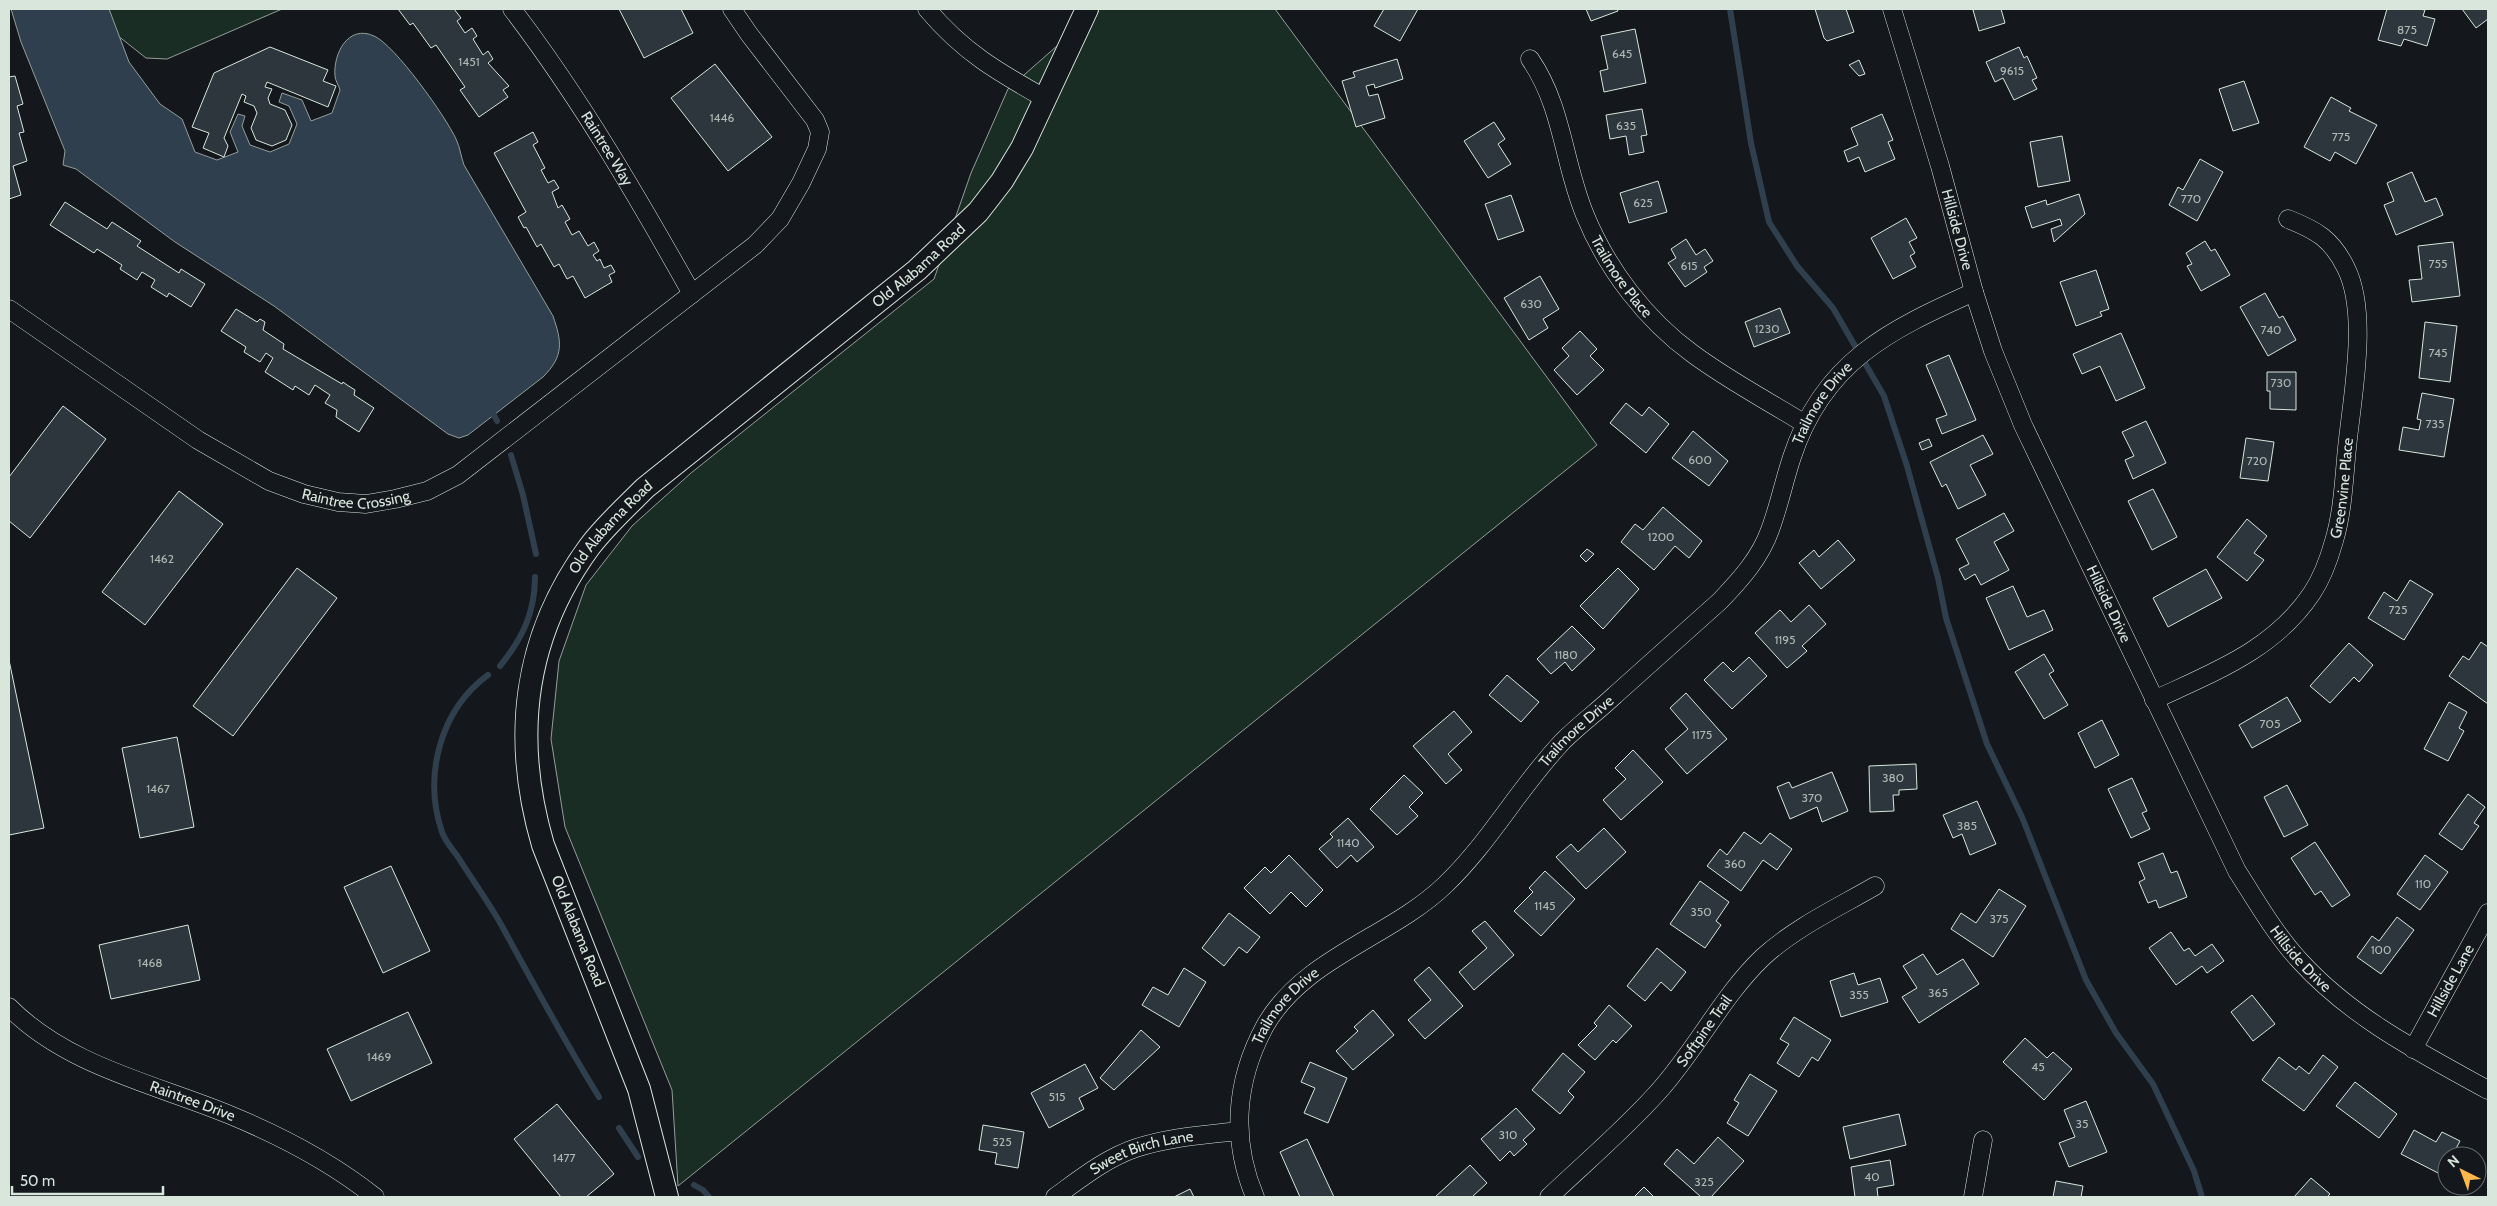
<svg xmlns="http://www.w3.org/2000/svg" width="2497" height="1206" font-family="Cabin,sans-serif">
<rect width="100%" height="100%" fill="#14181c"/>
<g fill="#1a2d24" stroke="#939e99">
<polygon points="84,9 282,9 167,59 146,58"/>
<polygon points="1099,9 1275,9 1597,445 678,1186 672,1090 565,827 551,739 559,661 586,585 632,526 691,473 934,279 971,173 1008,89"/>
</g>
<path fill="#2f3f4d" stroke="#939e99" d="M11,9H109L129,62L160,104L182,119L195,152L217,160L238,152L230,132L238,114L245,116L242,126L250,145L270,152L289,144L297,124L289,106L279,102L282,93L302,100L311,121L332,113L340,90C339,86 335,80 335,76C333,54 348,24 374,36C395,45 446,117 456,139C460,147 461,157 464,165L553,316C562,342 564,356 543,377L468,435L459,438L448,434L274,306L175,242L76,169L63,165L65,151L21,42Z"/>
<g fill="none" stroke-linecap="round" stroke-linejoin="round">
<g stroke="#2f3f4d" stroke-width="6">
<polyline points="1730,9 1751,143 1769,222 1797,266 1833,308 1884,396 1907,466 1938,578 1946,618 1987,744 2022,817 2086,980 2116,1033 2153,1084 2194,1171 2202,1197"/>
<polyline points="494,415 497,421"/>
<polyline points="511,455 523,495 536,554"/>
<path d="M500,666C522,639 535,613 535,577"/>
<path d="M488,675C440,710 423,776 442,832C445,841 453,850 458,857C473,881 490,904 503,928C534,985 565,1042 599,1097"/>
<polyline points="619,1128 638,1157"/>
<polyline points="694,1185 703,1190 709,1197"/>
</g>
</g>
<g fill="#2c363c" stroke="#d8e6dc">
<polygon points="398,9 454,9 461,18 457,21 465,33 472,28 477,36 473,39 483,55 488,51 493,59 488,63 509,86 503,90 508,97 479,117 460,90 465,87 436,45 431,48 413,23 410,25"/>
<polygon points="619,9 681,9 693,33 644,58"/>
<polygon points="1384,9 1418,9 1400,41 1374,26"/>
<polygon points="1586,9 1617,9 1618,11 1591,21"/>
<polygon points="1815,9 1846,9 1854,32 1827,41 1824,38"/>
<polygon points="1977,9 2001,9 2005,23 1979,31 1973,10"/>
<polygon points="2387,9 2419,9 2425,10 2423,16 2435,19 2427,46 2404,39 2401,46 2378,40"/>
<polygon points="2462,9 2488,9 2488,19 2476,28"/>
<polygon points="1635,29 1646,83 1604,92 1600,71 1608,69 1601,36"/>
<polygon points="270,47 328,70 323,81 336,86 328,107 267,82 265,87 272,89 268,98 270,104 285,110 292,125 286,140 272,146 256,140 251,128 257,113 254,106 244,102 246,96 242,94 224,138 228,146 224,157 203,148 209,133 192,127 214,73"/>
<polygon points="2019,47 2024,58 2027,56 2037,78 2032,80 2037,89 2014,100 2003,78 1995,82 1986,62"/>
<polygon points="1397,59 1403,79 1375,88 1374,84 1366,86 1369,96 1378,94 1385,118 1356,127 1342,81 1355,77 1353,72"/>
<polygon points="1859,60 1865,74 1859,76 1849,65"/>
<polygon points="715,64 772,137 728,171 671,98"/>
<polygon points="15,76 23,104 17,106 24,132 19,133 27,161 13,166 21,195 9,199 9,77"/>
<polygon points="2244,81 2259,123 2233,131 2219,89"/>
<polygon points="2331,97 2351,108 2349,111 2377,125 2356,164 2335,152 2330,161 2304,147"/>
<polygon points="1642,109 1647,135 1641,136 1644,152 1629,155 1626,136 1610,139 1606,115"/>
<polygon points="1882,114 1893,140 1888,142 1895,159 1865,172 1859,157 1848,162 1844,151 1858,145 1851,128"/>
<polygon points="1494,122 1505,139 1498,144 1511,164 1488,178 1464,141"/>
<polygon points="533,132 538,142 533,145 545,168 541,170 548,183 554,180 559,188 552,192 558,208 562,205 570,219 565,222 572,235 579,231 588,246 594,242 599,251 593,255 597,261 600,259 604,268 611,265 615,272 609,275 612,282 585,298 573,276 567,279 559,264 554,267 541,244 537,247 526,227 524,228 518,217 526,212 494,153"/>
<polygon points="2062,136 2070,181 2038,187 2030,142"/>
<polygon points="2200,159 2223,172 2197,221 2169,205 2178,187 2183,190"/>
<polygon points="2412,172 2425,202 2436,198 2443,215 2396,235 2384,205 2394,201 2387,183"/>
<polygon points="1658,181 1667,212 1629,223 1620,193"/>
<polygon points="2079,194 2085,214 2054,242 2051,229 2062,225 2060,219 2032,228 2025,207 2046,200 2047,205"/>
<polygon points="1511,195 1524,231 1498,240 1485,204"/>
<polygon points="65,202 107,229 112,222 141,241 137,246 179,273 181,269 205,284 191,307 169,293 167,297 151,287 155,280 142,272 137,280 120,269 122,265 97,249 94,253 50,225"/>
<polygon points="1906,218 1917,238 1909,242 1915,253 1910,256 1916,267 1893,279 1871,238"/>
<polygon points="1686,239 1696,255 1705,249 1713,261 1704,267 1707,272 1685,287 1668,263 1676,258 1671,249"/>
<polygon points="2205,241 2211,251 2215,249 2230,275 2201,291 2187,266 2192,264 2186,253"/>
<polygon points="2453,242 2460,296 2412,302 2409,280 2422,279 2418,246"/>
<polygon points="2096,270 2109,309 2100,312 2102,316 2076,326 2060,282"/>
<polygon points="1540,276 1559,309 1543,319 1548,328 1529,340 1504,298"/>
<polygon points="2265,293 2279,318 2283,316 2296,340 2268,356 2240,307"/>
<polygon points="1780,308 1790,333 1754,347 1745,322"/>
<polygon points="236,309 257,322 260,319 265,322 263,330 284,344 283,349 342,384 343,382 347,385 355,390 354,395 374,408 359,432 336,417 337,410 325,403 330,395 315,385 309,395 295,386 293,390 265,372 273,358 266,353 260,362 244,352 246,347 221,331"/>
<polygon points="2425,322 2457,326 2450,382 2419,378"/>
<polygon points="1580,331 1597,349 1590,356 1604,370 1577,395 1554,370 1569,356 1562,348"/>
<polygon points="2121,333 2145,388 2116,401 2100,366 2082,374 2073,354"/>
<polygon points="1949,355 1976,420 1942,434 1936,419 1947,415 1926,365"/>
<polygon points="2267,372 2296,372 2296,410 2270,409 2270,391 2267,391"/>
<polygon points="2422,393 2454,399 2444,457 2399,450 2403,427 2419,430 2421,420 2417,419"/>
<polygon points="1626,403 1642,416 1649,407 1669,424 1646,453 1610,423"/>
<polygon points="63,406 106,439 30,538 9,521 9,477"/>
<polygon points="2146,421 2166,463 2133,479 2125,460 2134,456 2122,432"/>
<polygon points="1693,431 1728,461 1709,486 1672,458"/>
<polygon points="1983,435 1993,454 1970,465 1986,495 1958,509 1946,484 1942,487 1930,462"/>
<polygon points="2246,438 2274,442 2268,481 2240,478"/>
<polygon points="1929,439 1932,446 1922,450 1919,443"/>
<polygon points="2153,489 2177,537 2152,550 2128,501"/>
<polygon points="179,491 223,524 145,625 102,592"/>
<polygon points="1663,507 1702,541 1689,558 1675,546 1654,570 1621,542 1635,524 1643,530"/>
<polygon points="2004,513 2014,531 1994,542 2009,570 1981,585 1975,574 1965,580 1959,569 1969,564 1956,539"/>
<polygon points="2247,519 2267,536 2254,553 2264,560 2247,581 2217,557"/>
<polygon points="1838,540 1855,560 1821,589 1799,563 1814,550 1819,557"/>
<polygon points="1587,549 1594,554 1586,562 1580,556"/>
<polygon points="297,568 337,598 233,736 193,706"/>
<polygon points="1618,568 1639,589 1603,629 1580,606"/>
<polygon points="2206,569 2222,598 2168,627 2153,598"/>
<polygon points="2410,580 2433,594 2404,640 2368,618 2384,592 2397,601"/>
<polygon points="2013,586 2027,617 2044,610 2053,630 2009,650 1986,598"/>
<polygon points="1809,605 1826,624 1802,646 1807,651 1787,668 1755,633 1780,610 1791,622"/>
<polygon points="1572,626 1595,649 1572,671 1565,662 1551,674 1537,659"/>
<polygon points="2481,642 2488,647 2488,704 2449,676 2463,656 2469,660"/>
<polygon points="2349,643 2373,665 2359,682 2354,677 2330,703 2310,686"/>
<polygon points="2044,654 2054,671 2049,674 2068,705 2044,719 2015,672"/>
<polygon points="1749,657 1767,676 1732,709 1704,680 1723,662 1733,672"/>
<polygon points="9,660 44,828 9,835"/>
<polygon points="1507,675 1539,702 1521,722 1489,695"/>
<polygon points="1686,693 1727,739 1687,774 1665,749 1688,729 1670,708"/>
<polygon points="2287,697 2301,721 2252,748 2239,725"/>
<polygon points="2449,702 2467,712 2459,728 2464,731 2448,761 2424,749"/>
<polygon points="1454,711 1472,732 1448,754 1462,770 1446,784 1413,746"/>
<polygon points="2102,720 2119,755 2095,768 2078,733"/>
<polygon points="177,737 194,827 140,838 122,748"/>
<polygon points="1633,750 1663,782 1621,820 1603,800 1626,779 1615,768"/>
<polygon points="1916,764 1917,789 1899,790 1899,795 1893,795 1894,811 1870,812 1869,766"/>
<polygon points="1832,772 1848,811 1822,822 1817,807 1790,819 1777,787 1789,782 1792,788"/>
<polygon points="1404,775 1423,793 1409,807 1418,816 1397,835 1370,809"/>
<polygon points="2132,778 2147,811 2142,813 2150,829 2131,838 2108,789"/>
<polygon points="2287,785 2308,825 2284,837 2264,797"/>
<polygon points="2468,794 2485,807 2474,823 2479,826 2462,850 2439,834"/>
<polygon points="1977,801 1996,844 1970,855 1962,834 1953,838 1943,815"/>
<polygon points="1348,818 1374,847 1357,862 1351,855 1337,868 1319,849 1333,837 1330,834"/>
<polygon points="1604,828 1626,852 1586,889 1556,857 1571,844 1578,852"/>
<polygon points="1744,832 1761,844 1770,833 1792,849 1777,870 1763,860 1741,891 1707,866 1720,849 1727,855"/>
<polygon points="2315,842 2350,895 2332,907 2321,891 2315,895 2291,858"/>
<polygon points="2163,853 2171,873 2177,871 2187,897 2159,908 2156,900 2148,903 2139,882 2145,879 2138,863"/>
<polygon points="1289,855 1323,890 1306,907 1291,892 1270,914 1244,888 1265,867 1271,873"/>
<polygon points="2425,855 2448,872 2420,910 2397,894"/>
<polygon points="391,866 430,951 383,973 344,887"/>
<polygon points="1545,871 1575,899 1541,936 1514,911 1533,892 1529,888"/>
<polygon points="1700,881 1729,902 1716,921 1721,925 1705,948 1670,924"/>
<polygon points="1999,889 2026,906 1993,957 1951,929 1961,913 1976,923"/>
<polygon points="1229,913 1260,937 1247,953 1239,947 1224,966 1202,948"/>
<polygon points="2397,917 2414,930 2381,974 2357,957 2372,936 2379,941"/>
<polygon points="1485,921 1514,955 1474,990 1459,972 1487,948 1472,931"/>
<polygon points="188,925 200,980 111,999 99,945"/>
<polygon points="2171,932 2184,951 2189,948 2195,956 2212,944 2224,961 2207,973 2202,966 2176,985 2149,948"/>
<polygon points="1657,948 1686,972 1671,991 1661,982 1645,1001 1627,986"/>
<polygon points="1923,954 1937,975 1963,959 1979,984 1919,1023 1902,997 1917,988 1903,966"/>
<polygon points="1429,967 1463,1006 1425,1039 1408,1020 1431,1000 1414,980"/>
<polygon points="1184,968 1206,982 1179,1027 1142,1005 1153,987 1168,995"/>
<polygon points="1854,973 1858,985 1880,978 1888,1002 1841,1017 1830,981"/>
<polygon points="2252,995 2275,1024 2253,1041 2231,1012"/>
<polygon points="1609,1005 1632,1026 1616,1043 1613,1040 1595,1060 1578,1045 1597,1026 1594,1023"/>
<polygon points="1373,1010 1394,1035 1353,1070 1336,1051 1358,1031 1354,1027"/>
<polygon points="408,1012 432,1063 351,1101 327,1049"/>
<polygon points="1794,1017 1831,1040 1818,1061 1812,1057 1799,1077 1777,1063 1789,1044 1780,1039"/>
<polygon points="1141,1030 1160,1047 1114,1090 1100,1078"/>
<polygon points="2025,1038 2047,1058 2053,1052 2072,1069 2044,1100 2003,1062"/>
<polygon points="1563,1053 1585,1072 1568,1091 1574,1097 1560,1114 1532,1090"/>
<polygon points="2323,1055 2338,1067 2304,1111 2262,1080 2279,1057 2296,1070 2299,1066 2309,1074"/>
<polygon points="1310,1062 1347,1078 1328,1123 1304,1113 1315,1088 1301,1082"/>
<polygon points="1085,1064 1098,1088 1079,1098 1084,1109 1049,1128 1031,1093"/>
<polygon points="1750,1074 1777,1091 1748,1136 1727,1123 1739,1103 1734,1100"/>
<polygon points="2355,1082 2397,1114 2379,1138 2336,1106"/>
<polygon points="2086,1101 2107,1152 2069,1167 2059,1143 2075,1137 2064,1110"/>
<polygon points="557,1104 614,1174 586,1197 561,1197 514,1139"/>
<polygon points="1516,1108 1535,1129 1523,1140 1527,1144 1514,1156 1510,1151 1500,1161 1481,1139"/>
<polygon points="1899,1114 1906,1145 1850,1159 1843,1127"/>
<polygon points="983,1125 1024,1132 1018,1168 995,1164 997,1153 979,1150"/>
<polygon points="2414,1130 2436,1142 2442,1132 2460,1141 2452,1156 2447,1156 2447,1166 2442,1175 2401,1154"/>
<polygon points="1718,1137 1744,1161 1711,1197 1701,1197 1664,1164 1677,1149 1694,1164"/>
<polygon points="1307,1139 1334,1197 1300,1197 1280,1152"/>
<polygon points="1890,1160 1894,1185 1877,1188 1878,1197 1855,1197 1851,1167"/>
<polygon points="1470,1165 1487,1183 1472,1197 1435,1197"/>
<polygon points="2311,1178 2330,1194 2327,1197 2294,1197"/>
<polygon points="2056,1181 2083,1186 2081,1197 2053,1197"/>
<polygon points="1644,1187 1654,1197 1634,1197"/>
<polygon points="1190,1189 1194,1197 1174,1197"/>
</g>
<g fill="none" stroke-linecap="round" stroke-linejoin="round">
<g stroke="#d8e6dc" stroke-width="19">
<g id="minor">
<path id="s1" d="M512,9C580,98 637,196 692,294"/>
<path d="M927,9C963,52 998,72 1046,99"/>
<path id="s2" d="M1892,9L1940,166L1974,292L1993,351L2023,425L2237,871C2257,902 2275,934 2300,961C2353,1019 2421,1053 2488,1090"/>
<path id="s3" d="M1530,59C1563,107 1563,162 1585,215C1607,269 1646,320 1693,354C1728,380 1768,401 1805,424"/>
<path id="s4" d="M9,309L198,440L269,481L304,494L338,502L366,504L395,499L427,491L458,475L755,245L780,219L801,183L817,149L820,132L815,120L749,34L732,9"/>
<path id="s5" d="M2154,700C2214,672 2274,650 2312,593C2322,578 2329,559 2334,541C2343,511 2344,478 2347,448C2352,397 2369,314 2346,268C2332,239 2316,230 2288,219"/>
<path id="s6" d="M9,1007C67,1066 155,1084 230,1115C281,1136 331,1162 375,1197"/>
<path id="s7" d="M2413,1049L2488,913"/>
<path id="s8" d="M1055,1197C1080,1179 1106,1158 1136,1148C1169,1137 1204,1135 1238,1131"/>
<path id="s9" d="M1255,1197C1231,1140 1235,1081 1265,1026C1303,958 1391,937 1445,885C1490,842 1520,786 1563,741C1579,725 1598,711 1615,695C1650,664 1685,632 1720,601C1741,579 1760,558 1770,530C1779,506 1784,481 1792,457C1823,362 1889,330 1974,292"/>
<path id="s10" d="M1549,1197C1586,1162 1625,1129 1658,1092C1696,1050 1723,995 1763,957C1796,927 1837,908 1875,886"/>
<polyline points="1973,1197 1983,1140"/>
</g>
</g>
<g stroke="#d8e6dc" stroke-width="24">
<g id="tertiary">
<path id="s11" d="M667,1197L639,1089L543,845C512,739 523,637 590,546C606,525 626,507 645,488L917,270L978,212L1002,181L1022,148L1087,9"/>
</g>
</g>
<use href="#minor" stroke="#14181c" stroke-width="18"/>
<use href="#tertiary" stroke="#14181c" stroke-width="22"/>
</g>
<g text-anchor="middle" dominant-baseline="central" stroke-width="4" stroke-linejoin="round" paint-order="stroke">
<g font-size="12" fill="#adbab4">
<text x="2407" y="29">875</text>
<text x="1622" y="53">645</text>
<text x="469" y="61">1451</text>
<text x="2012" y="70">9615</text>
<text x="722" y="117">1446</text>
<text x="1626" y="125">635</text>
<text x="2341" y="136">775</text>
<text x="2191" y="198">770</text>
<text x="1643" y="202">625</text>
<text x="2438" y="263">755</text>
<text x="1689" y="265">615</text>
<text x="1531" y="303">630</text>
<text x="1767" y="328">1230</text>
<text x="2271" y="329">740</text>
<text x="2438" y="352">745</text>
<text x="2281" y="382">730</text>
<text x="2435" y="423">735</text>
<text x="1700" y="459">600</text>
<text x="2257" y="460">720</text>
<text x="1661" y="536">1200</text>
<text x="162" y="558">1462</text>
<text x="2398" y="609">725</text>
<text x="1785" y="639">1195</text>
<text x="1566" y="654">1180</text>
<text x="2270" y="723">705</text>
<text x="1702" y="734">1175</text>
<text x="1893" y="777">380</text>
<text x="158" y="788">1467</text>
<text x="1812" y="797">370</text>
<text x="1967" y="825">385</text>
<text x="1348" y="842">1140</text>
<text x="1735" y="863">360</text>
<text x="2423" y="883">110</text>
<text x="1545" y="905">1145</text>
<text x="1701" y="911">350</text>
<text x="1999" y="918">375</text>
<text x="2381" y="949">100</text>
<text x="150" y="962">1468</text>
<text x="1938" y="992">365</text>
<text x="1859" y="994">355</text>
<text x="379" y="1056">1469</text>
<text x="2038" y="1066">45</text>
<text x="1057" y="1096">515</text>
<text x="2082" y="1123">35</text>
<text x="1508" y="1134">310</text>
<text x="1002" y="1141">525</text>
<text x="564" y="1157">1477</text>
<text x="1872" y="1176">40</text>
<text x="1704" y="1181">325</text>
</g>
<g font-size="15" fill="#d8e6dc" stroke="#14181c">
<text stroke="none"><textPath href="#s1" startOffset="169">Raintree Way</textPath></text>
<text stroke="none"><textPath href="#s2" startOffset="230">Hillside Drive</textPath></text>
<text stroke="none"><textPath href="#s11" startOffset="1121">Old Alabama Road</textPath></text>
<text stroke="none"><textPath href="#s3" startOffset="238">Trailmore Place</textPath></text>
<text stroke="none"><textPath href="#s9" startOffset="1031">Trailmore Drive</textPath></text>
<text stroke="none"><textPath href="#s5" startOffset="304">Greenvine Place</textPath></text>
<text stroke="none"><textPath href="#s4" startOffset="402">Raintree Crossing</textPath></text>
<text stroke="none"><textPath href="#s11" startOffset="716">Old Alabama Road</textPath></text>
<text stroke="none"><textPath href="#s2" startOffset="635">Hillside Drive</textPath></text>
<text stroke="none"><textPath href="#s9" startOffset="611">Trailmore Drive</textPath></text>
<text transform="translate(578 931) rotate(68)">Old Alabama Road</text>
<text stroke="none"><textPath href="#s2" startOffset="1040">Hillside Drive</textPath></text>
<text stroke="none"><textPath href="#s7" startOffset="78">Hillside Lane</textPath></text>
<text stroke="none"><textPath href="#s9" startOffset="206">Trailmore Drive</textPath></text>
<text stroke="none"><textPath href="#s10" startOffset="228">Softpine Trail</textPath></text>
<text stroke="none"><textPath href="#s6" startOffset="208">Raintree Drive</textPath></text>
<text stroke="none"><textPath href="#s8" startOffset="99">Sweet Birch Lane</textPath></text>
</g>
</g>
<rect width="2497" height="1206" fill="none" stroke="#d8e6dc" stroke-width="20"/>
<g transform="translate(2462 1171) rotate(318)"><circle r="24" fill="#14181c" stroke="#626a69"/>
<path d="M0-4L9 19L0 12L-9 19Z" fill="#ffb74d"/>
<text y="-8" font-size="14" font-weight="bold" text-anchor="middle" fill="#d8e6dc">N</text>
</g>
<path d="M12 1186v8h151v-8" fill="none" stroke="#d8e6dc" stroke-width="2.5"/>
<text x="20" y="1186" font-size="15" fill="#d8e6dc" stroke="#14181c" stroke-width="4" paint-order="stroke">50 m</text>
</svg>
